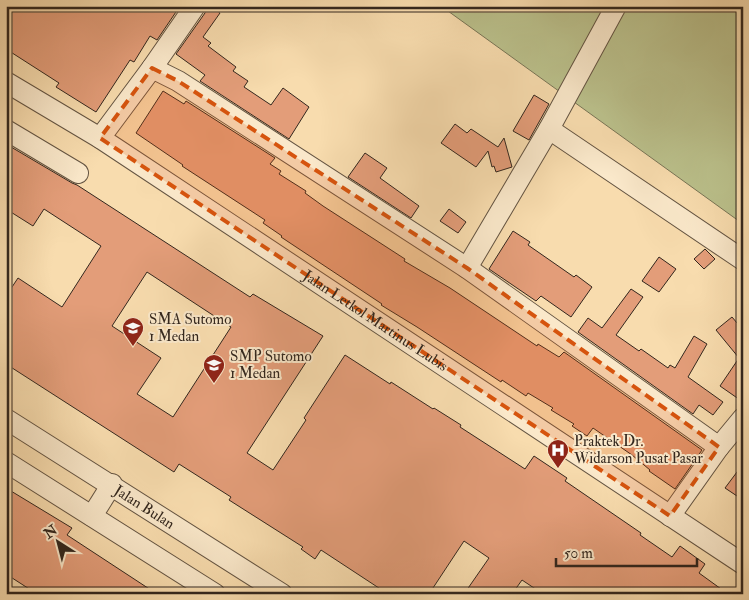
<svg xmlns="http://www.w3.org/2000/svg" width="749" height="600" font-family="'IM FELL Double Pica',serif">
<rect width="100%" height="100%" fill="#f8dcae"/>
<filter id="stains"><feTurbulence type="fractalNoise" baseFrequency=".004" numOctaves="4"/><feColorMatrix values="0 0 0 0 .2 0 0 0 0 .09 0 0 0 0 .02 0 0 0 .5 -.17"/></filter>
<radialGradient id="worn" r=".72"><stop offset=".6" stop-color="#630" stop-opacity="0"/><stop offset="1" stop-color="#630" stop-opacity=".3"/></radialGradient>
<polygon fill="#bbc18c" stroke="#777455" points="441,6 743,6 743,224"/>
<g fill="#e39d79" stroke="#33271e" fill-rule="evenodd">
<polygon points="6,6 180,6 157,40 150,36 134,62 130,60 96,112 56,87 59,83 6,49"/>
<polygon points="207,6 211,6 220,13 203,37 211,43 208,46 236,67 233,71 248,81 244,87 271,105 283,88 309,107 289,139 200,81 205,75 176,54 205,13"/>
<polygon points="163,91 184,104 186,101 275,158 270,164 281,171 279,174 306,191 305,193 323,206 405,259 404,261 450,288 537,346 538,344 559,357 564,352 702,450 675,489 649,471 650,470 632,455 593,428 587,436 572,426 574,424 551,410 553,408 528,393 526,396 502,380 501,382 417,327 381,305 382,304 281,237 282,236 263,223 265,220 182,166 183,165 136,133"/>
<polygon points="534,95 549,104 529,140 513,131"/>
<polygon points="455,124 467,133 471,129 498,147 504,138 512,167 496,172 494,166 492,167 488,151 476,167 441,143"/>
<path d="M6,144L72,183L77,185L250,297L253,294L323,336L247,453L273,470L306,420L304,418L345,355L390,384L391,382L433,409L434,408L461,425L460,427L525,469L534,456L567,478L565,481L641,533L640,535L672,557L680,546L705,564L699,573L728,594H543L522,580L512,594H464L489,558L464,541L429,594H388L321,550L315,559L301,549L303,547L229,500L231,497L179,464L174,472L6,364V296L18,278L62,307L101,246L44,209L33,226L6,209ZM147,272L231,327L173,417L137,394L161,358L112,326Z"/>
<polygon points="365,153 387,168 380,178 419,206 411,218 348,177"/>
<polygon points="449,209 466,222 458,233 440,221"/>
<polygon points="513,231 530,242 528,245 574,277 576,275 592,287 571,317 541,296 536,301 489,269"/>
<polygon points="705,249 715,259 704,269 694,259"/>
<polygon points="659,257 676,269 659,292 642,281"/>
<polygon points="631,289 643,297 616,335 639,351 641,349 668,368 670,365 675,368 694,336 707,344 688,377 723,402 713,415 699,405 693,414 578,332 588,318 602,328"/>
<polygon points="732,317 743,330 743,402 720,386 739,358 716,330"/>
<polygon points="743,464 743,500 725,488"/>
<polygon points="6,488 72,528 67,535 157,594 37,594 6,574"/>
</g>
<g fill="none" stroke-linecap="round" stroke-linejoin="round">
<g stroke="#645442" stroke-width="22">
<g id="minor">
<polyline points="152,68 195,6"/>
<path id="s1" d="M6,82L100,138L743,564"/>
<polyline points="549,129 743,260"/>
<polyline points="6,130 78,173"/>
<polyline points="100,138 152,68 178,81 467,268 719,447 743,418"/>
<polyline points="467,268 549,129 616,6"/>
<path id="s2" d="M6,419L282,594"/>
<polyline points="6,462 215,594"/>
<polyline points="92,516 112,484"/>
<polyline points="670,516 719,447"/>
</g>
</g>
<use href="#minor" stroke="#fae8ca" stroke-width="20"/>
</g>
<path fill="#d6540e" fill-opacity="0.2" stroke="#d6540e" stroke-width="4" stroke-dasharray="10 6" stroke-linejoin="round" d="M152,68L178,81L467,268L719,447L670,516L100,138Z"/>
<defs>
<g id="school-pin" transform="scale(1.125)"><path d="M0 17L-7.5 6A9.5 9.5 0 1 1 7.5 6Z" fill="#8f2418" stroke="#fae8ca"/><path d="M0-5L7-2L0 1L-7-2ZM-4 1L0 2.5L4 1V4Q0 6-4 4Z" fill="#fff"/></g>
<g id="hospital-pin" transform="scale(1.125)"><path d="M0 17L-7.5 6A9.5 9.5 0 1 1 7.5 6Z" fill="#8f2418" stroke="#fae8ca"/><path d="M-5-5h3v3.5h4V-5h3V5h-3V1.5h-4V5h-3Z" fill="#fff"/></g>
</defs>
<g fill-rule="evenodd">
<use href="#school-pin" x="133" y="328"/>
<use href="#school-pin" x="214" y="365"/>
<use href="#hospital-pin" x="558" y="450"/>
</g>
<g text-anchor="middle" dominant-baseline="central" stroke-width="4" stroke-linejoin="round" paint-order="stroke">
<g font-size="15" fill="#33271e" stroke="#fae8ca" text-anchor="start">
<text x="149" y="319">SMA Sutomo<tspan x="149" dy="17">1 Medan</tspan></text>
<text x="230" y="356">SMP Sutomo<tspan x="230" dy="17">1 Medan</tspan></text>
<text x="574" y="441">Praktek Dr.<tspan x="574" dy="17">Widarson Pusat Pasar</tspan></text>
</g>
<g font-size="15" fill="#33271e" stroke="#fae8ca">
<text stroke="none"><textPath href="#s1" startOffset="440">Jalan Letkol Martinus Lubis</textPath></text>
<text stroke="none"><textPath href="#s2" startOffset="164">Jalan Bulan</textPath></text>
</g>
</g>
<rect width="749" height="600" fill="none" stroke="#f8dcae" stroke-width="25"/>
<rect x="8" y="8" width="734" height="585" fill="none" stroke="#33271e" stroke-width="2.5"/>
<rect x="12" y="12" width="724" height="575" fill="none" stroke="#33271e"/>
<g transform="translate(58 542) rotate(324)" stroke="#fae8ca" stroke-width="4" paint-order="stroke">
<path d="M0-4L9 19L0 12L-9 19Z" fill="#33271e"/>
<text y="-8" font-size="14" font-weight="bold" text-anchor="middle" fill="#33271e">N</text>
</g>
<path d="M556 558v8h141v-8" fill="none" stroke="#33271e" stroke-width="2.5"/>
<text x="564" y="558" font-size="15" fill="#33271e" stroke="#fae8ca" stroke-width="4" paint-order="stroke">50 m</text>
<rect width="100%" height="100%" filter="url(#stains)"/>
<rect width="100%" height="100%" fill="url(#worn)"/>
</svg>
